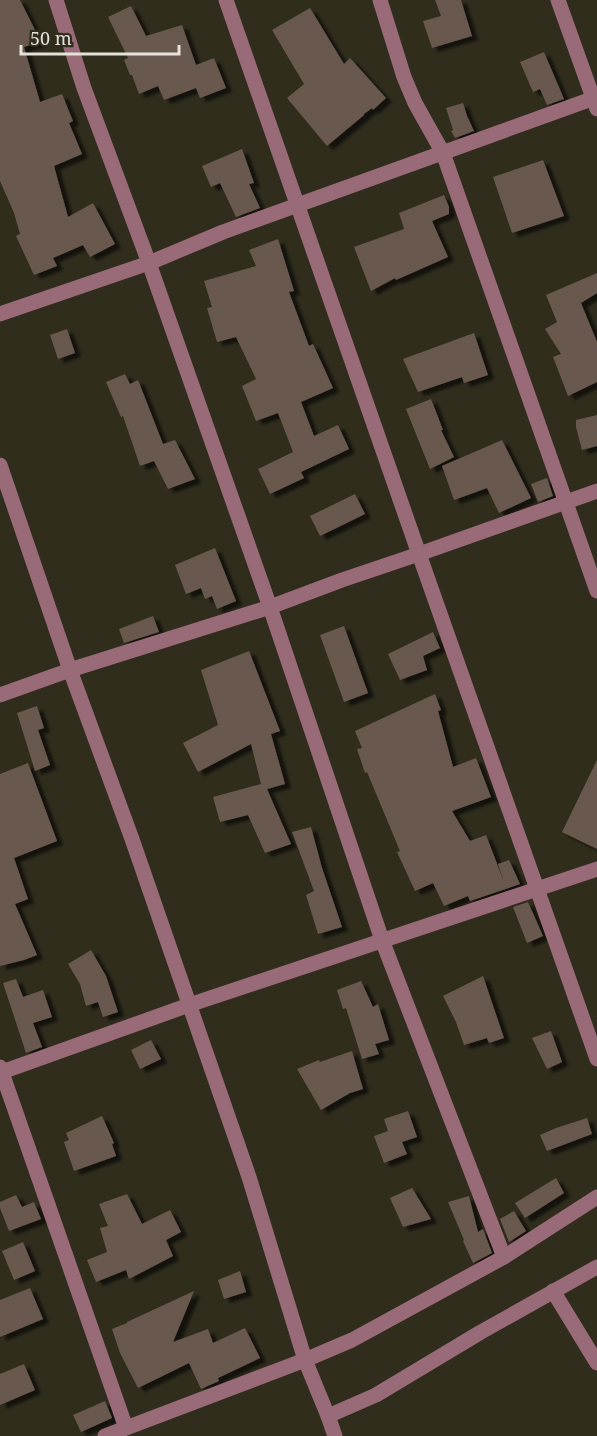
<svg xmlns="http://www.w3.org/2000/svg" width="597" height="1436" font-family="'Noto Serif',serif">
<defs>
<filter id="shadow"><feDropShadow dx="6" dy="4" stdDeviation="1.5" flood-color="#0009"/></filter>
</defs>
<rect width="100%" height="100%" fill="#302d1d"/>
<g fill="#69584e" filter="url(#shadow)">
<polygon points="0,0 20,0 41,42 24,47 40,102 62,94 73,121 69,123 82,154 54,166 68,217 93,203 115,244 90,257 83,245 53,258 57,266 34,275 16,236 20,234 14,213 0,181"/>
<polygon points="435,0 461,0 472,36 432,48 423,21 441,16"/>
<polygon points="131,6 146,36 182,25 196,65 214,58 226,88 200,98 196,88 164,100 158,86 139,94 132,75 130,75 124,60 128,58 108,17"/>
<polygon points="310,8 344,64 350,58 386,98 373,110 372,108 364,114 364,115 327,146 287,98 304,84 272,30"/>
<polygon points="544,52 564,99 547,105 540,89 533,92 520,62"/>
<polygon points="463,103 467,116 474,131 455,138 451,131 453,130 446,108"/>
<polygon points="242,149 254,183 249,184 260,208 236,217 220,183 211,187 202,166"/>
<polygon points="543,160 564,216 512,233 493,177"/>
<polygon points="444,195 449,207 449,214 432,221 448,257 396,280 395,278 371,291 354,247 404,229 399,213"/>
<polygon points="278,239 294,291 289,292 309,346 313,344 333,388 301,402 314,436 338,425 349,449 301,472 304,478 270,494 258,469 293,452 278,413 256,421 242,386 256,379 236,337 217,342 207,308 212,307 204,281 256,266 249,250"/>
<polygon points="597,273 597,293 581,303 597,342 597,382 568,396 553,357 561,354 545,329 557,322 546,295"/>
<polygon points="67,329 75,353 58,359 50,335"/>
<polygon points="474,333 488,375 464,383 462,377 418,392 403,359"/>
<polygon points="125,374 130,384 138,380 163,444 175,440 195,479 168,489 154,461 140,466 123,416 121,417 106,382"/>
<polygon points="431,399 443,430 441,430 454,457 430,469 406,409"/>
<polygon points="597,415 597,446 582,450 576,427 576,420"/>
<polygon points="502,440 531,498 499,513 487,488 454,500 442,466"/>
<polygon points="547,478 553,496 538,502 531,484"/>
<polygon points="355,494 365,514 320,536 310,516"/>
<polygon points="215,548 236,601 217,609 212,596 205,599 201,588 186,594 175,565"/>
<polygon points="153,616 159,632 124,643 119,629"/>
<polygon points="344,626 368,693 344,702 320,635"/>
<polygon points="433,632 440,648 423,656 427,670 400,680 388,654"/>
<polygon points="249,651 280,731 271,734 285,784 267,789 291,844 265,853 248,815 220,822 213,797 261,784 251,744 198,772 183,743 218,725 201,670"/>
<polygon points="435,694 441,710 438,711 453,767 476,758 491,797 452,811 470,841 486,835 504,882 498,864 509,860 520,884 470,901 468,896 444,906 433,883 415,891 397,852 400,851 367,772 365,773 357,749 362,748 355,731"/>
<polygon points="37,706 44,728 38,730 50,765 35,771 17,713"/>
<polygon points="597,760 597,849 562,832"/>
<polygon points="28,763 57,841 14,858 28,899 15,904 37,955 24,960 0,966 0,774"/>
<polygon points="311,827 322,868 342,927 318,934 306,895 314,891 292,832"/>
<polygon points="528,902 543,936 527,943 513,907"/>
<polygon points="91,950 106,976 118,1012 103,1017 98,1002 86,1006 80,984 68,964"/>
<polygon points="483,976 504,1038 489,1043 487,1038 464,1045 456,1022 443,996"/>
<polygon points="16,979 23,997 43,990 52,1017 33,1023 42,1047 26,1053 3,983"/>
<polygon points="361,981 373,1007 378,1004 389,1040 375,1044 379,1054 362,1059 346,1008 343,1009 337,990"/>
<polygon points="551,1031 562,1062 547,1069 532,1038"/>
<polygon points="151,1040 161,1059 140,1069 131,1050"/>
<polygon points="352,1051 363,1089 350,1093 321,1110 297,1069 319,1060 320,1062"/>
<polygon points="408,1111 417,1137 402,1142 407,1154 384,1163 374,1136 388,1131 384,1119"/>
<polygon points="102,1116 114,1143 112,1144 116,1156 74,1171 64,1142 69,1140 66,1133"/>
<polygon points="587,1118 592,1134 547,1151 540,1135 556,1128"/>
<polygon points="556,1178 564,1193 525,1218 515,1203"/>
<polygon points="412,1188 431,1219 403,1227 390,1198"/>
<polygon points="127,1194 142,1224 170,1210 181,1232 166,1240 173,1256 129,1279 126,1270 96,1282 87,1260 107,1252 100,1228 108,1226 99,1204"/>
<polygon points="16,1195 22,1207 34,1202 41,1219 9,1231 0,1208 0,1202"/>
<polygon points="469,1196 478,1232 483,1229 492,1253 473,1263 463,1241 464,1240 448,1202"/>
<polygon points="514,1211 526,1231 509,1242 500,1219"/>
<polygon points="23,1242 35,1271 14,1280 2,1251"/>
<polygon points="240,1271 246,1292 224,1299 218,1280"/>
<polygon points="30,1288 43,1319 0,1337 0,1300"/>
<polygon points="194,1291 173,1342 208,1329 213,1343 245,1328 260,1358 218,1378 219,1381 201,1389 189,1363 138,1388 120,1353 112,1329 127,1323 127,1322"/>
<polygon points="24,1364 35,1390 0,1405 0,1374"/>
<polygon points="105,1401 112,1418 81,1432 73,1415"/>
</g>
<g fill="none" stroke-linecap="round" stroke-linejoin="round">
<g stroke="#996a77" stroke-width="15">
<polyline points="56,0 84,88 149,263 270,607 382,940 504,1257"/>
<polyline points="226,0 419,554 597,1059"/>
<polyline points="380,0 404,77 415,103 443,153 597,591"/>
<polyline points="558,0 597,109"/>
<polyline points="0,314 149,263 223,232 597,97"/>
<polyline points="0,465 70,670 132,839 249,1177 305,1360 328,1416"/>
<polyline points="0,695 70,670 270,607 342,580 419,554 597,491"/>
<polyline points="0,1067 126,1428"/>
<polyline points="2,1072 189,1005 597,869"/>
<polyline points="553,1291 597,1363"/>
<polyline points="105,1436 305,1360 352,1340 504,1257 597,1197"/>
<polyline points="335,1436 328,1416 376,1395 481,1332 597,1267"/>
</g>
</g>
<path d="M21 45v9h158v-9" fill="none" stroke="#e5e3d9" stroke-width="3"/>
<text x="30" y="45" font-size="18" fill="#e5e3d9" stroke="#302d1d" stroke-width="4.5" paint-order="stroke">50 m</text>
</svg>
